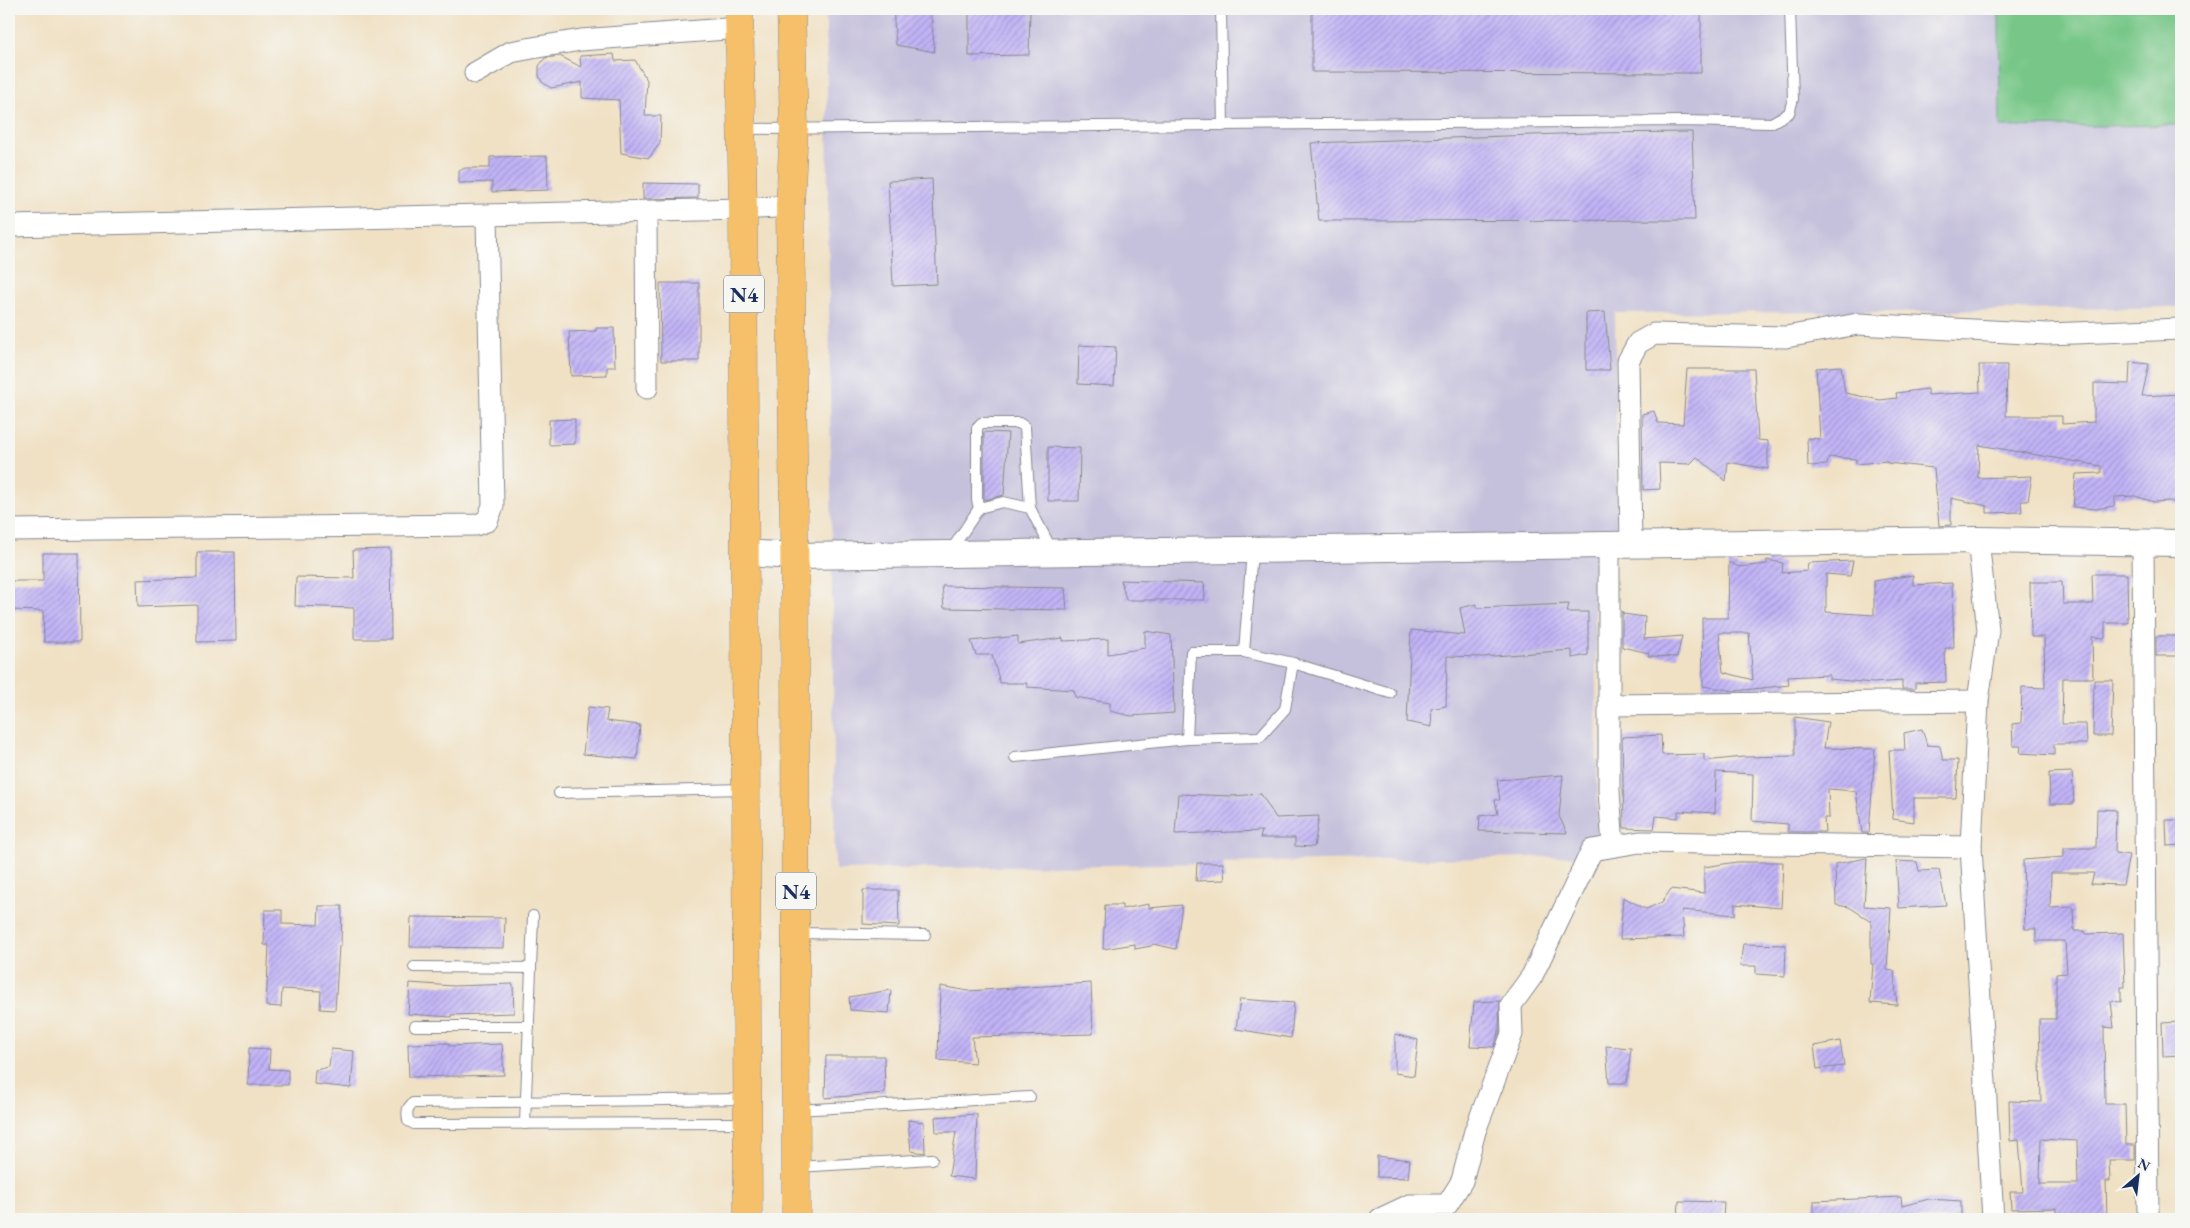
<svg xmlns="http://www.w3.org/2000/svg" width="2190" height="1228" font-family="'EB Garamond',serif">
<defs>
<pattern id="building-hatch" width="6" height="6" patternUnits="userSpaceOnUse" patternTransform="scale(1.25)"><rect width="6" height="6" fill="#c2b4f7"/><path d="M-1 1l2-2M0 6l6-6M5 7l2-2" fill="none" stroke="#9d93cb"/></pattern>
</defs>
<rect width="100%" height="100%" fill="#f6f6f2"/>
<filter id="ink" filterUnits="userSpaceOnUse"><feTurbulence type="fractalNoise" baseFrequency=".02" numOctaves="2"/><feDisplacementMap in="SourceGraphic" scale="10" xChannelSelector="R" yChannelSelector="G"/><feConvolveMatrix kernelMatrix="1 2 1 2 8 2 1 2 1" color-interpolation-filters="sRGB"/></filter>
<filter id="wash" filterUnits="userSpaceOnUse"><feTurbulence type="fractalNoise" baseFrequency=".0096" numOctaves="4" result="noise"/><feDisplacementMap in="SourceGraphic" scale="20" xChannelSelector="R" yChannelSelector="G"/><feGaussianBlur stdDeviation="1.12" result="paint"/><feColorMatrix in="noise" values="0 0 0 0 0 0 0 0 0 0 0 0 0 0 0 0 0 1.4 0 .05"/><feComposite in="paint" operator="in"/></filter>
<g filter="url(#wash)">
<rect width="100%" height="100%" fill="#f0e1c4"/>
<polygon fill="#c5c0db" points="826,9 2181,9 2181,307 1894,312 1615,313 1617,533 1595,586 1598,856 835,870"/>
<polygon fill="#78c788" stroke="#4a7b73" points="1999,9 2181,9 2181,125 2000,127"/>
<g id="blocks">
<g fill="url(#building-hatch)" fill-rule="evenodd">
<polygon points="893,9 930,9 935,52 896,45"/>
<polygon points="969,9 1030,9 1029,55 969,56"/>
<polygon points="1312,9 1701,9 1701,73 1312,72"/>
<polygon points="614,54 615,61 635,60 647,80 645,116 661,116 660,143 649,158 621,153 619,100 582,98 582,82 551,88 542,82 539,76 539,66 545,58 560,56 581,67 580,56"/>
<polygon points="1692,132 1695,220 1319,221 1311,143 1588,133"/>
<polygon points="547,156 548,190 492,192 492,182 459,183 459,171 465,168 490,168 490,157"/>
<polygon points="932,179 937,284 893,286 888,181"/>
<polygon points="643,183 698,184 698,198 643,199"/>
<polygon points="660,283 699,283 699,361 661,361"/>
<polygon points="1605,312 1610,370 1586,370 1586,313"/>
<polygon points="596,328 614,328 615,367 607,367 607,375 571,376 569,332 596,331"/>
<polygon points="1079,345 1116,347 1114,386 1078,384"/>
<polygon points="2130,362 2149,364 2142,396 2181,394 2181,505 2170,501 2154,502 2135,496 2115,497 2114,506 2096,509 2073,507 2076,474 2101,473 2101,466 1979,445 1978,478 2032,476 2028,501 2021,501 2022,512 1987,513 1987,506 1951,498 1951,525 1939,526 1934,468 1887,463 1887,461 1856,464 1856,459 1829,457 1827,465 1808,466 1807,438 1820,439 1816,368 1841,366 1845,393 1880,400 1897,398 1896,393 1919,390 1928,389 1928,395 1980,392 1979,365 2007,365 2006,416 2062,416 2062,424 2094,422 2094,383 2129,384"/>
<polygon points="1687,369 1754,369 1758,440 1768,441 1768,469 1728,462 1726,481 1697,457 1690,464 1659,463 1660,489 1643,490 1642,414 1654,411 1658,423 1683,424"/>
<polygon points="575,419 575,444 549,445 549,420"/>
<polygon points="984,432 1008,433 1004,495 984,500"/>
<polygon points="1048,447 1080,448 1079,501 1048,501"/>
<polygon points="390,549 391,639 354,639 354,608 295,606 296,577 354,578 353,550"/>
<polygon points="197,552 235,552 236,641 197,642 197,605 138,607 137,580 197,578"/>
<polygon points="43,553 79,553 80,642 44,642 43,611 9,610 9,581 43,581"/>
<path d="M1767,560L1783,563L1782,573L1807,571L1808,563L1853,561L1850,576L1826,574V612L1874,615V581L1913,575V585L1952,583L1954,648H1945L1946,682L1915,683V689H1902V681L1873,683L1829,679V675L1788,677L1789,685L1735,691L1703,686L1702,618H1728L1729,562L1739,567L1767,564ZM1719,633H1749L1753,680L1723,672Z"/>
<polygon points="2092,574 2127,574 2128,623 2105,623 2105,638 2092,637 2093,678 2063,678 2062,724 2086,724 2087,744 2054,744 2054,755 2020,753 2021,746 2013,746 2012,724 2021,723 2022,687 2045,688 2044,637 2031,637 2030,582 2062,582 2063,604 2093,604"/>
<polygon points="1121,580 1204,583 1205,600 1126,600"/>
<polygon points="942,586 1065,588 1067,610 944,608"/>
<polygon points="1477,604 1477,608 1569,604 1567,612 1588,612 1588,655 1572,658 1572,650 1482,657 1447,656 1446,706 1431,709 1432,727 1407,722 1411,630 1465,635 1460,608"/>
<polygon points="1622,611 1623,614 1645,617 1644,639 1682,636 1677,657 1648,656 1649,653 1622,647"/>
<polygon points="1145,631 1171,635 1174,713 1131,716 1110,711 1110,703 1075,697 1074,690 1027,687 1027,683 1000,683 992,655 976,655 971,641 1018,636 1018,644 1063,638 1063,641 1108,639 1108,654 1145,648"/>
<rect x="2156" y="636" width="25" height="20"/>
<polygon points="2094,680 2113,680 2111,736 2093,736"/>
<polygon points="588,707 608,709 606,721 640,725 637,759 583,754"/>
<polygon points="1795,717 1828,722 1824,748 1875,749 1869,833 1862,833 1856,791 1828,789 1829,818 1824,818 1825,832 1788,832 1788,824 1752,821 1753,774 1716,772 1715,813 1678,811 1678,818 1656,816 1654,829 1624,828 1622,737 1661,735 1662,755 1704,754 1704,761 1744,757 1795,756"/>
<polygon points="1922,729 1927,745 1940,746 1943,760 1958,760 1956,798 1914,798 1914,822 1893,819 1889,750 1905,750 1904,733"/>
<polygon points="2072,772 2074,804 2050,804 2049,773"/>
<polygon points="1563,775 1559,816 1567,833 1479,831 1480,816 1498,814 1495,800 1500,800 1497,780"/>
<polygon points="1178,794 1232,796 1261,794 1276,818 1319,816 1314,847 1295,846 1295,838 1260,838 1262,831 1175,834"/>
<path d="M2097,809L2116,810L2115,853L2129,855L2123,885L2091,884L2094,873H2051L2050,908L2073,907L2074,931H2085V934L2123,933L2125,987H2121V1002L2111,1001L2114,1028L2104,1027L2105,1104H2125L2126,1145H2135V1160H2109L2110,1181H2106L2107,1219H2056V1208L2011,1209L2010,1192H2023L2019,1140L2010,1141L2009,1101L2041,1102L2039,1019H2056V974L2067,973L2065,941H2036V929H2025L2023,860L2064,857V848H2096ZM2041,1139L2077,1141L2078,1184H2040Z"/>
<polygon points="2166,820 2181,820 2181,845 2167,846"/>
<polygon points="1867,858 1864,906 1891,908 1887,970 1894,971 1897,1005 1870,1003 1873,964 1871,964 1871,921 1849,907 1836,905 1835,864"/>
<polygon points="1896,861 1917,862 1919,871 1939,870 1946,905 1899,908"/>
<polygon points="1737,862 1783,862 1781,908 1735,904 1735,915 1682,910 1684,937 1620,939 1623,897 1646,909 1662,902 1671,889 1704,893 1704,867"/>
<polygon points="1197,863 1223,863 1225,880 1196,881"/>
<polygon points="863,890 898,890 899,926 863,924"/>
<polygon points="1149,904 1149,908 1182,905 1176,949 1153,944 1151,946 1135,949 1135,944 1103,949 1105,905 1122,905 1122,909"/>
<polygon points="319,906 342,906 341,946 339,946 335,1010 320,1009 321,991 282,989 281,1007 266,1006 269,945 264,945 265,910 282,910 282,924 318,925"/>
<polygon points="411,917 505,918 504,948 410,947"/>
<polygon points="1743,944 1786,945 1785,976 1756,974 1756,966 1740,966"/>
<polygon points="410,983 454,986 513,984 514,1013 451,1015 451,1017 408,1014"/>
<polygon points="1091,983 1093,1034 972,1037 975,1063 938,1060 940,986 968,991"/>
<polygon points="891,990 889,1013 850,1010 849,997"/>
<polygon points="1240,999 1294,1003 1291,1038 1236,1029"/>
<polygon points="1500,1001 1499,1032 1494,1047 1470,1046 1474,1002"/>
<polygon points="2181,1022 2181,1055 2163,1056 2162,1023"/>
<polygon points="1395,1034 1418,1040 1414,1076 1395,1073"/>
<polygon points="1840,1041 1844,1066 1817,1069 1814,1046"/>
<polygon points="449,1043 449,1046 502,1044 504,1075 409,1077 408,1044"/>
<polygon points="1606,1046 1631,1048 1627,1083 1609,1083"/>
<polygon points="249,1048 270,1049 269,1069 288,1070 288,1085 248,1085"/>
<polygon points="331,1049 354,1051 351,1088 314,1084 315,1070 329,1067"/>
<polygon points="826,1056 884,1056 885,1093 825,1098"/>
<polygon points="977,1114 975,1179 949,1176 956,1132 936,1132 935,1117"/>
<polygon points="908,1120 924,1122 925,1153 911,1151"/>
<polygon points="1377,1156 1410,1160 1408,1178 1377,1177"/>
<polygon points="1901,1197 1902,1206 1929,1199 1961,1201 1961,1219 1814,1219 1814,1201"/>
<polygon points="1679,1201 1724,1202 1723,1219 1678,1219"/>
</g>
</g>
</g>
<g filter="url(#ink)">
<use href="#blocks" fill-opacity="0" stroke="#868891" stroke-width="1"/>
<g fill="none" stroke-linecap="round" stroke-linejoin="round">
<g stroke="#868891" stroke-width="12">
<g id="service">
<polyline points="1221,9 1223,126"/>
<polyline points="742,129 1682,121 1771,123 1789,113 1793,99 1790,9"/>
<polyline points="979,508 977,500 977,428 981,423 1019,423 1025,427 1030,508"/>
<polyline points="1252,551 1244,652 1293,663 1390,693"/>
<polyline points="950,552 979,508 1003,502 1030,508 1052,550"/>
<polyline points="1187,739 1191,652 1244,652"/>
<polyline points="1015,757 1187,739 1260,737 1285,709 1293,663"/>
<polyline points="559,793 746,789"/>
<polyline points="797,933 925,935"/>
<polyline points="414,967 531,968"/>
<polyline points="415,1026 529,1026"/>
<polyline points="797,1110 1030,1097"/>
<path d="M747,1123L414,1124L408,1121C407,1113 406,1108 413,1103L747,1099"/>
<polyline points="525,1124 533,916"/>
<polyline points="797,1167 932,1159"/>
</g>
</g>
<g stroke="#868891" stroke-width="23">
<g id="minor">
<polyline points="475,73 511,52 532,48 581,40 739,28"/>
<polyline points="646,212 647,388"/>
<polyline points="9,226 743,209 790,206"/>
<polyline points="9,530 476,525 487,521 493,506 487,216"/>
<polyline points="1978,540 1988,630 1978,701 1971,847 1993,1219"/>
<polyline points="2143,543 2148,1219"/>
<polyline points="1609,546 1609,791 1613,846"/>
<polyline points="1631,546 1628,361 1638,343 1654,334 1786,337 1858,324 2047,334 2181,329"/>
<polyline points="1611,705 1978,701"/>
<polyline points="1380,1219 1410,1205 1447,1205 1462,1181 1475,1131 1512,1034 1511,1005 1532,976 1592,850 1640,842 1971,847"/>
</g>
</g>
<g stroke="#868891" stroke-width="28">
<polyline id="tertiary" points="745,553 795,556 1978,540 2181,543"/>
</g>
<g stroke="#868891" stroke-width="29">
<g id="trunk">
<polyline points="739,9 743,209 748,1219"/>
<polyline points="791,9 794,127 790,206 795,607 796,1219"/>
</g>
</g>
<use href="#service" stroke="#fff" stroke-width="10"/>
<use href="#minor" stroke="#fff" stroke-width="21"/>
<use href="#tertiary" stroke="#fff" stroke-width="26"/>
<use href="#trunk" stroke="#f6c06b" stroke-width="28"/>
</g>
</g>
<g text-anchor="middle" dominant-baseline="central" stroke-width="5" stroke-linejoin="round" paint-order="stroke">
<g fill="#f6f6f2" stroke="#5d6b8a" stroke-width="1">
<rect x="724" y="275.5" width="40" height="37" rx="4"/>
<rect x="776" y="872.5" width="40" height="37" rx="4"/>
</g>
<g font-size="21" font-weight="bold" fill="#1b2f5e">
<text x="744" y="294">N4</text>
<text x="796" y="891">N4</text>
</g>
</g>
<rect width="2190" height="1228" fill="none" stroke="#f6f6f2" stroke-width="30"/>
<g transform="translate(2138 1176) rotate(28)" stroke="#f6f6f2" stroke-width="4" paint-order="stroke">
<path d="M0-4L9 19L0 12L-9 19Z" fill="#1b2f5e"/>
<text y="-8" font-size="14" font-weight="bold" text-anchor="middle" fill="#1b2f5e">N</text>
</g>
</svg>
